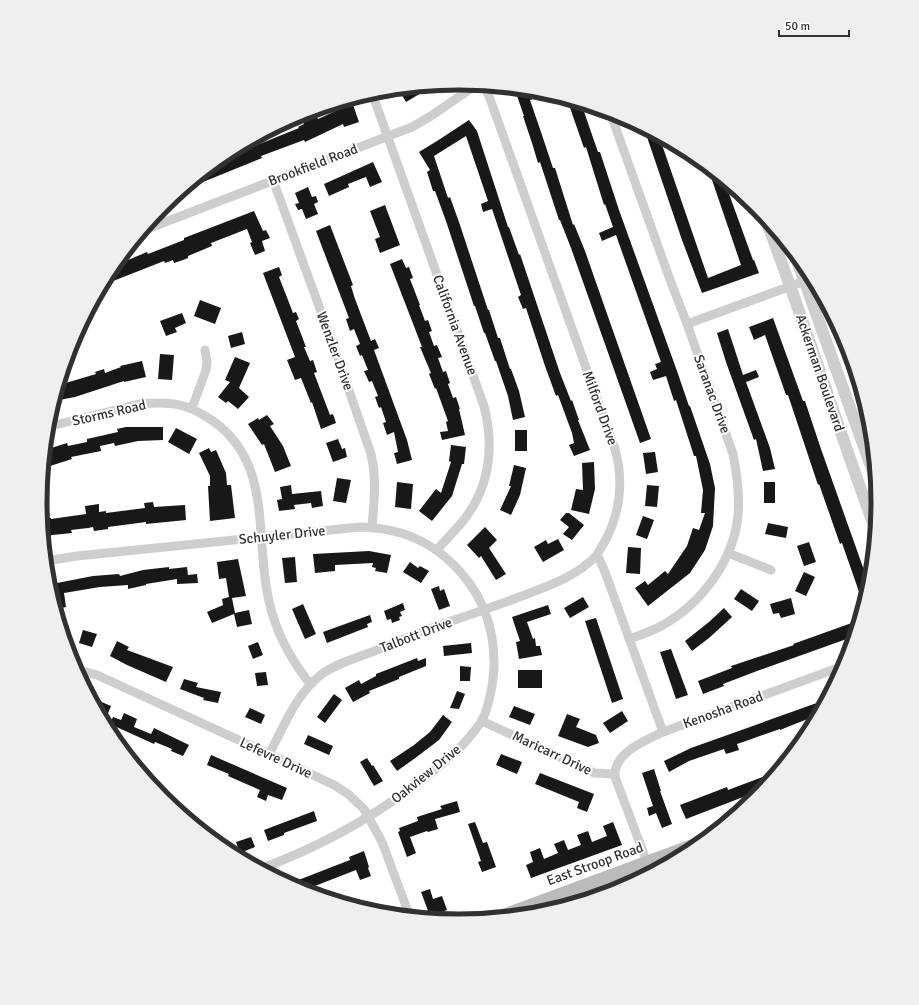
<svg xmlns="http://www.w3.org/2000/svg" width="919" height="1005" font-family="Signika,sans-serif">
<rect width="100%" height="100%" fill="#fff"/>
<g fill="#181818">
<polygon points="433,86 406,102 400,92 406,88"/>
<polygon points="524,89 537,91 540,96 530,100 541,132 553,168 555,168 573,225 574,224 585,251 651,439 640,443 571,248 560,220 559,220 540,162 538,163 532,143 523,116 524,116 516,93"/>
<polygon points="351,99 359,122 344,127 343,124 305,142 304,140 261,156 262,158 188,188 187,186 222,158 222,159 240,152 239,149 246,146 247,149 299,128 298,127 304,124 302,119 315,113 318,119 338,110 336,104"/>
<polygon points="567,99 581,103 598,152 600,152 619,210 677,371 689,406 690,406 710,464 715,488 713,526 705,550 690,573 648,606 635,588 645,581 648,585 665,571 668,574 687,546 693,528 699,530 705,513 701,513 703,490 696,456 694,456 676,400 674,401 666,376 653,380 650,372 657,369 655,364 661,362 616,235 602,241 599,233 613,227 605,204 604,205 586,147 584,148"/>
<polygon points="469,120 477,131 508,227 509,227 519,255 520,254 560,373 571,401 572,400 579,420 578,420 590,450 574,456 569,445 574,443 572,433 558,395 556,396 545,366 526,308 523,309 518,297 521,295 492,209 483,212 481,204 488,201 466,136 434,156 448,198 450,197 460,225 488,310 489,310 498,338 500,338 510,369 511,369 519,391 525,417 513,420 508,396 496,361 495,361 485,333 484,333 475,306 474,306 446,221 435,191 433,191 427,172 430,170 419,152 437,141"/>
<polygon points="652,132 659,136 708,278 741,265 710,174 715,172 724,180 753,260 754,260 759,273 702,293 682,240 646,134"/>
<polygon points="373,162 382,182 370,187 366,177 348,184 349,187 329,196 324,184"/>
<polygon points="308,187 312,197 316,196 318,202 314,204 318,214 306,219 302,209 298,210 295,204 299,203 295,193"/>
<polygon points="385,205 400,245 380,253 375,239 380,237 370,211"/>
<polygon points="254,211 263,231 266,230 270,238 262,241 265,251 255,255 250,243 252,242 247,229 211,243 212,246 188,256 188,258 183,260 174,263 173,260 165,263 164,261 103,285 114,266 147,252 148,254 184,240 184,238"/>
<polygon points="330,225 353,285 351,286 355,299 371,341 375,339 379,348 374,350 407,440 412,460 397,464 394,453 398,452 394,432 387,435 383,423 386,422 381,407 379,408 375,397 378,396 372,381 369,382 364,371 368,370 362,355 360,356 356,346 360,344 354,329 350,331 346,319 349,318 316,231"/>
<polygon points="402,259 406,268 409,267 413,278 410,279 420,305 419,305 425,321 428,320 432,331 429,332 434,346 437,345 442,357 438,358 443,372 446,371 450,383 448,384 453,398 456,397 460,409 459,409 465,435 442,440 440,432 448,431 446,422 448,421 436,388 435,389 429,374 431,373 420,347 422,347 390,264"/>
<polygon points="279,267 282,275 279,277 288,300 293,313 296,312 299,319 296,321 306,347 304,347 310,361 313,360 317,372 314,373 330,415 333,414 336,423 321,429 312,402 311,403 301,378 295,380 287,360 295,357 263,273"/>
<polygon points="200,300 221,308 215,324 194,316"/>
<polygon points="182,313 186,323 175,328 177,332 166,336 160,321"/>
<polygon points="773,318 803,401 805,401 821,449 870,587 864,606 842,543 840,544 819,484 818,485 788,395 786,395 765,335 754,340 749,327"/>
<polygon points="728,329 743,375 756,370 759,377 746,382 770,448 775,469 763,471 756,439 754,440 726,362 717,333"/>
<polygon points="242,332 245,344 231,348 228,336"/>
<polygon points="160,354 174,355 172,380 158,379"/>
<polygon points="235,357 250,363 239,388 249,397 238,409 228,401 226,403 218,397 230,382 225,380"/>
<polygon points="142,361 146,377 124,382 124,381 75,397 54,401 59,385 96,374 95,372 104,369 105,373 121,367 120,366"/>
<polygon points="267,415 274,424 270,426 283,446 291,466 275,472 264,444 262,445 248,424 258,418 259,420"/>
<polygon points="126,427 163,427 163,440 138,441 115,446 114,443 100,446 101,451 71,457 72,459 50,466 49,460 46,460 45,455 45,450 67,443 68,446 87,442 87,439 118,432 117,429"/>
<polygon points="176,428 197,439 189,454 168,442"/>
<rect x="515" y="430" width="12" height="21"/>
<polygon points="338,439 342,449 345,448 347,457 333,462 326,443"/>
<polygon points="451,445 466,447 464,464 462,464 452,496 432,521 419,511 436,489 441,493 451,462 449,461"/>
<polygon points="209,448 211,452 216,450 226,473 227,485 231,485 235,518 210,521 208,486 210,486 210,476 199,453"/>
<polygon points="655,452 658,472 646,474 643,453"/>
<polygon points="594,462 595,489 589,514 571,510 576,489 583,490 582,463"/>
<polygon points="514,465 526,468 520,495 511,515 500,510 511,486 509,486"/>
<polygon points="337,478 351,480 346,503 333,501"/>
<polygon points="397,482 413,484 411,509 395,507"/>
<rect x="764" y="482" width="11" height="21"/>
<polygon points="291,485 292,494 321,491 323,506 312,508 311,503 294,505 295,509 279,511 277,500 282,499 280,487"/>
<polygon points="647,485 659,486 657,507 645,506"/>
<polygon points="153,502 154,507 185,505 186,520 146,524 146,522 108,527 108,529 94,531 93,527 88,528 71,530 72,533 43,536 42,519 51,518 51,519 86,514 85,506 99,504 99,512 106,511 106,513 145,508 144,503"/>
<polygon points="566,513 569,513 584,525 572,540 563,534 569,527 560,520"/>
<polygon points="643,516 654,520 647,539 636,535"/>
<polygon points="768,523 788,527 786,538 765,534"/>
<polygon points="485,527 497,540 489,548 506,574 496,580 481,556 479,558 467,545"/>
<polygon points="558,539 564,550 543,562 534,547 546,540 548,544"/>
<polygon points="809,542 816,562 804,566 797,546"/>
<polygon points="628,547 641,548 640,574 626,573"/>
<polygon points="369,551 391,555 387,573 375,571 376,568 372,567 373,563 335,565 335,571 315,573 313,554"/>
<polygon points="295,557 297,582 285,583 282,558"/>
<polygon points="238,559 246,596 232,598 235,613 249,610 252,624 237,627 234,614 212,623 207,612 223,605 222,599 229,597 226,578 219,579 217,562"/>
<polygon points="410,562 418,568 420,566 429,571 421,583 403,572"/>
<polygon points="169,567 169,569 187,567 188,575 197,574 198,583 177,584 177,579 146,584 146,585 128,589 128,585 100,587 64,593 66,607 56,609 52,584 93,576 119,574 120,576 143,570"/>
<polygon points="804,572 815,577 806,596 795,591"/>
<polygon points="439,586 440,591 444,589 450,606 439,610 431,589"/>
<polygon points="741,589 759,601 752,611 734,599"/>
<polygon points="583,597 589,607 570,618 564,608"/>
<polygon points="791,598 795,614 781,618 779,613 773,614 770,604"/>
<polygon points="403,603 405,610 400,612 402,616 399,617 400,620 392,623 391,619 387,620 384,611"/>
<polygon points="303,604 316,634 305,639 292,609"/>
<polygon points="548,605 551,614 527,622 533,639 535,638 536,646 540,646 542,655 519,659 516,642 520,641 512,617"/>
<polygon points="724,608 732,617 709,638 692,651 685,641 709,622"/>
<polygon points="370,615 372,622 367,624 368,627 327,643 323,632"/>
<polygon points="596,618 623,699 612,703 585,621"/>
<polygon points="860,620 855,636 757,671 723,684 724,686 703,694 698,681 732,668 731,666 794,645 793,644"/>
<polygon points="83,630 97,634 92,647 79,643"/>
<polygon points="117,641 129,647 127,650 173,667 166,682 127,665 110,656"/>
<polygon points="258,642 263,655 253,659 248,646"/>
<polygon points="471,643 472,653 444,656 443,646"/>
<polygon points="671,649 688,695 676,699 660,652"/>
<polygon points="417,658 418,661 426,658 426,666 399,677 399,679 369,691 370,693 353,702 345,688 359,680 361,684 376,676 376,674"/>
<polygon points="460,666 471,667 470,681 460,681"/>
<rect x="518" y="670" width="24" height="18"/>
<polygon points="266,672 268,685 257,686 255,673"/>
<polygon points="184,679 198,683 196,687 221,692 218,703 203,700 204,698 180,689"/>
<polygon points="457,691 465,694 459,709 450,708"/>
<polygon points="334,694 342,700 325,723 317,717"/>
<polygon points="90,697 111,706 106,718 100,716"/>
<polygon points="828,699 820,714 780,730 780,729 743,742 737,744 739,750 726,754 724,749 689,761 669,772 664,761 691,748"/>
<polygon points="514,706 535,714 530,725 509,717"/>
<polygon points="250,708 265,715 261,724 245,717"/>
<polygon points="622,711 628,721 610,733 603,723"/>
<polygon points="124,713 137,719 134,727 151,734 154,728 189,745 183,756 171,751 172,749 155,742 154,744 110,724 113,717 121,720"/>
<polygon points="567,714 580,719 576,727 596,735 599,743 588,747 558,736"/>
<polygon points="443,715 452,722 439,740 414,759 397,771 390,761 414,745 430,732"/>
<polygon points="308,735 333,746 329,755 304,744"/>
<polygon points="501,754 522,762 517,774 496,765"/>
<polygon points="211,755 287,788 282,800 268,795 266,801 257,797 260,790 228,776 229,774 207,765"/>
<polygon points="367,758 372,766 373,765 383,781 374,786 360,762"/>
<polygon points="654,769 661,791 660,791 672,824 662,828 656,813 649,816 647,808 653,806 642,773"/>
<polygon points="779,771 764,789 686,819 680,805 727,787 728,790"/>
<polygon points="540,773 594,794 587,812 577,808 579,802 535,784"/>
<polygon points="457,801 460,812 435,819 438,829 428,832 427,831 410,837 416,853 407,857 398,832 400,831 399,828 418,821 417,817 442,809 440,806"/>
<polygon points="314,811 317,821 284,833 284,835 268,841 264,830"/>
<polygon points="475,822 483,843 487,842 496,867 482,872 478,862 481,861 468,824"/>
<polygon points="613,822 622,845 531,878 526,865 533,862 530,852 540,848 544,859 558,853 554,844 564,840 568,850 581,845 577,835 588,831 592,842 607,836 603,826"/>
<polygon points="251,837 255,847 240,853 236,842"/>
<polygon points="364,851 369,867 368,868 371,876 360,880 356,870 302,891 288,884 350,860 349,857"/>
<polygon points="430,889 433,899 442,896 447,910 430,916 421,892"/>
<polygon points="377,905 380,914 364,910"/>
</g>
<g fill="none" stroke-linecap="round" stroke-linejoin="round">
<g stroke="#cecece" stroke-width="9">
<path d="M372,93L484,406C494,446 491,483 466,517C457,529 446,539 437,550"/>
<path d="M610,112L669,277L687,324L733,454C737,474 740,494 738,515C734,560 702,603 663,625C652,631 641,635 629,639"/>
<path d="M273,180L336,353L371,454C377,480 374,501 372,527"/>
<polyline points="142,231 412,127 431,116 476,85"/>
<polyline points="687,324 813,278"/>
<polyline points="192,408 206,370 207,362 205,350"/>
<path d="M47,427L139,404C170,401 187,403 213,421C274,464 254,539 269,601C276,633 290,658 310,684"/>
<polyline points="728,553 771,570"/>
<polyline points="597,554 605,572 663,732"/>
<path d="M46,561L77,556L360,527C407,528 442,546 470,584C493,616 499,658 490,696C488,705 486,714 481,722C463,749 437,769 411,788C365,822 314,849 260,869"/>
<polyline points="75,669 97,675 269,754 334,785 348,794 364,809 382,842 410,917"/>
<polyline points="482,721 594,773 615,774"/>
<path d="M269,754C285,725 295,695 322,674C336,664 355,658 372,652C398,641 424,631 451,621C476,613 500,604 525,595C550,585 577,576 596,556C599,552 601,547 604,543C620,514 624,481 615,449L489,96L483,85"/>
<path d="M651,873L615,777C613,753 644,741 663,732L846,665"/>
</g>
<g stroke="#cecece" stroke-width="12">
<path d="M764,215C804,319 837,426 876,531"/>
<polyline points="794,252 877,483"/>
</g>
<g stroke="#bbb" stroke-width="13">
<polyline points="578,903 636,881"/>
<polyline points="494,919 707,840"/>
</g>
</g>
<g text-anchor="middle" dominant-baseline="central" stroke-width="4" stroke-linejoin="round" paint-order="stroke">
<g font-size="14" fill="#313131" stroke="#fff">
<text transform="translate(313 165) rotate(-21)">Brookfield Road</text>
<text transform="translate(455 325) rotate(70)">California Avenue</text>
<text transform="translate(335 351) rotate(70)">Wenzler Drive</text>
<text transform="translate(820 373) rotate(71)">Ackerman Boulevard</text>
<text transform="translate(712 394) rotate(70)">Saranac Drive</text>
<text transform="translate(600 408) rotate(70)">Milford Drive</text>
<text transform="translate(109 413) rotate(-13)">Storms Road</text>
<text transform="translate(282 535) rotate(-6)">Schuyler Drive</text>
<text transform="translate(416 635) rotate(-21)">Talbott Drive</text>
<text transform="translate(723 710) rotate(-20)">Kenosha Road</text>
<text transform="translate(552 753) rotate(25)">Maricarr Drive</text>
<text transform="translate(276 758) rotate(25)">Lefevre Drive</text>
<text transform="translate(426 774) rotate(-39)">Oakview Drive</text>
<text transform="translate(595 864) rotate(-20)">East Stroop Road</text>
</g>
</g>
<path d="M0 0H919V1005H0ZM47 502a412 412 0 1 1 824 0a412 412 0 1 1-824 0Z" fill="#efefef" fill-rule="evenodd"/>
<path fill="none" stroke="#313131" stroke-width="5" d="M47 502a412 412 0 1 1 824 0a412 412 0 1 1-824 0Z"/>
<path d="M779 30v6h70v-6" fill="none" stroke="#313131" stroke-width="2"/>
<text x="785" y="30" font-size="12" fill="#313131" stroke="#ffffff" stroke-width="3" paint-order="stroke">50 m</text>
</svg>
